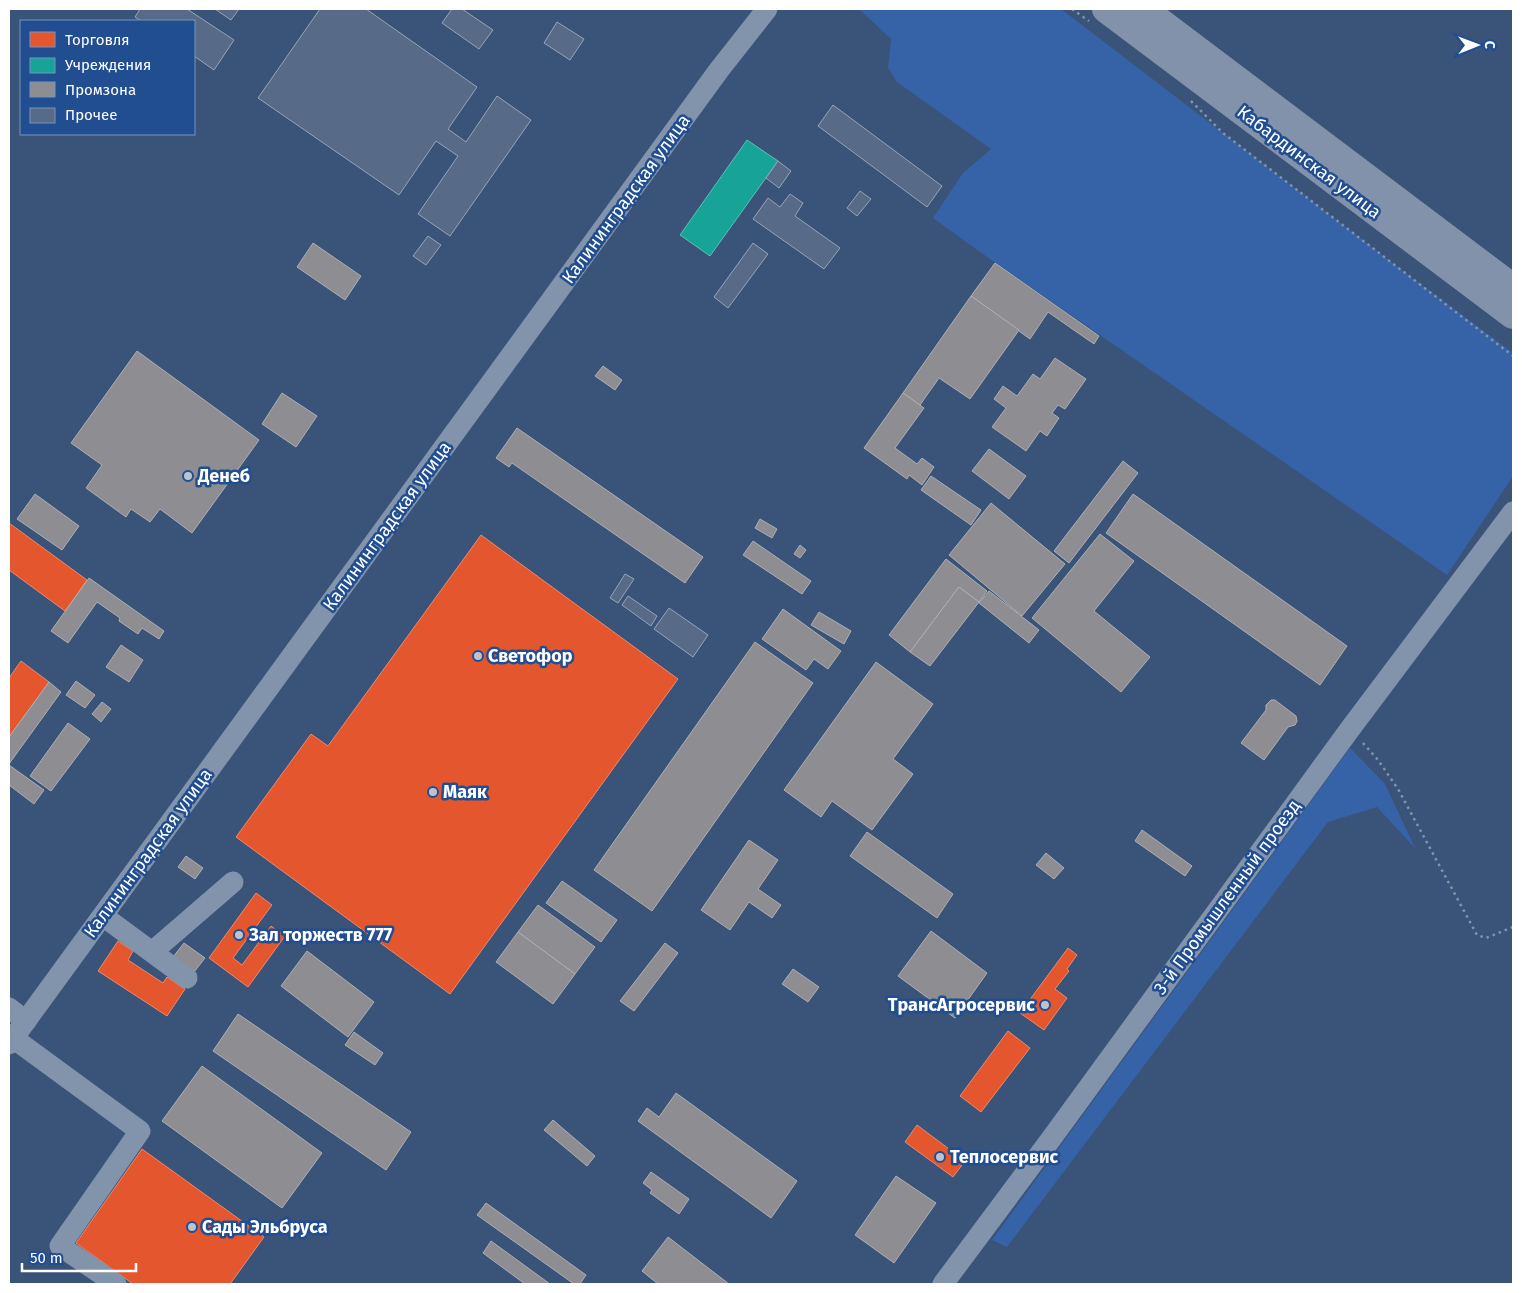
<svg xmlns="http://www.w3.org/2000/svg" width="1522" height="1293" font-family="'Fira Sans',sans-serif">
<rect width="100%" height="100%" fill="#3a5378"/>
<g fill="#3663a7">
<polygon points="859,9 1061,9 1410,276 1513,353 1513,476 1447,575 980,252 933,218 963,173 991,149 897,82 888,68 891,39"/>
<polygon points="1350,748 1385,784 1415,848 1377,807 1328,822 1007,1247 992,1240"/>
</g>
<g fill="#e4572e" stroke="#ec896d">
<polygon points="9,523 87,580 65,611 9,570"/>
<polygon points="481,535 678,679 450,994 236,837 311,734 328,746"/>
<polygon points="21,661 49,682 9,737 9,678"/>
<polygon points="256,893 272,905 233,958 242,965 271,926 285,936 248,987 209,958"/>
<polygon points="118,941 133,951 128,960 163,983 167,977 185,989 167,1016 98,971"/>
<polygon points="1068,948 1077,955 1067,969 1069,971 1055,989 1067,998 1044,1030 1020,1013"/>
<polygon points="1008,1031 1030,1048 981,1112 960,1096"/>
<polygon points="917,1125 965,1161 953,1177 905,1142"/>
<polygon points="142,1149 264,1237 230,1284 133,1284 76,1243"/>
</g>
<polygon fill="#17a398" stroke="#5dbfb7" points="747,140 778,161 710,256 680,235"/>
<g fill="#8d8d92" stroke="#afafb3">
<polygon points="313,243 361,276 345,300 297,267"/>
<polygon points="995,263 1099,336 1094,344 1048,312 1030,339 971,296"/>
<polygon points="971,296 1019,330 970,399 939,378 920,405 903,393"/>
<polygon points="137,351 259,440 192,533 160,509 150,522 131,509 126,517 86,488 102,465 71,443"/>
<polygon points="1055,358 1086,379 1065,409 1058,405 1052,413 1059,418 1047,436 1040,431 1026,451 992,427 1006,408 994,399 1003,386 1017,396 1033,374 1040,379"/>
<polygon points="603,366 622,380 615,390 595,376"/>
<polygon points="282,393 317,416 296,447 262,424"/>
<polygon points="903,393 924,408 895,448 917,464 922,458 934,467 922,485 909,475 907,479 864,448"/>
<polygon points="517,428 703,557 685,583 512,463 509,467 496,458"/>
<polygon points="989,449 1026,476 1009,499 972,471"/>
<polygon points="1123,461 1138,473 1069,563 1054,551"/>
<polygon points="931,476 981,510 971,525 921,490"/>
<polygon points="35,494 79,526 62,550 17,519"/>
<polygon points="1133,494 1347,646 1320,685 1106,533"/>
<polygon points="991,503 1065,564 1022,616 949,555"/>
<polygon points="760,519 777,529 772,538 755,528"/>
<polygon points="1100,534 1134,561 1094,611 1150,657 1121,692 1032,618"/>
<polygon points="753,541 811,581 802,594 743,555"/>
<polygon points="800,545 806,550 800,558 794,554"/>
<polygon points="946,559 987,591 979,602 959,587 910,652 889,635"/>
<polygon points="89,578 164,631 159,639 142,628 138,634 119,621 120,618 97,602 68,643 51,631"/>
<polygon points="959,587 979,602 930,666 910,652"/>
<polygon points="989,591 1039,630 1029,643 979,603"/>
<polygon points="783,609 841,651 828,669 814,659 806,670 762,639"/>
<polygon points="819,612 851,631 844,644 811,625"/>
<polygon points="755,642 813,683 652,911 594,870"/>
<polygon points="121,645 143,660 129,682 106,667"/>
<polygon points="876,662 933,704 893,759 913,774 872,830 832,801 821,817 784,790"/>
<polygon points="76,681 95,695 85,708 66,695"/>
<polygon points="49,682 61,692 9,764 9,737"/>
<polygon points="1271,700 1275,700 1296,716 1297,721 1295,725 1288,727 1264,760 1241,743 1266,710 1266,705"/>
<polygon points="102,702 111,709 101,722 92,714"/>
<polygon points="68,723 90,739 51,791 30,776"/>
<polygon points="9,765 44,790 34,804 9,785"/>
<polygon points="1142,830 1192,866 1185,876 1135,841"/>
<polygon points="867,832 953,894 937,918 850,856"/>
<polygon points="749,840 778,860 758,889 781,905 772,918 749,902 730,930 701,910"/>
<polygon points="1046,853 1064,868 1054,879 1036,865"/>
<polygon points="186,856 203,868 195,879 178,867"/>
<polygon points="562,881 617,920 601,942 546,903"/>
<polygon points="538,905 595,947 575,974 518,932"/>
<polygon points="931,931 987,973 955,1018 898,976"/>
<polygon points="518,932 575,974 553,1004 496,962"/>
<polygon points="184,943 205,958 194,972 173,957"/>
<polygon points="665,943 678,953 634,1011 620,1001"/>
<polygon points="307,951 374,1002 348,1037 281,986"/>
<polygon points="793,969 819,987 808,1002 782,984"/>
<polygon points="238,1014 411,1132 386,1170 213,1051"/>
<polygon points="354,1032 383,1053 375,1065 345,1045"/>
<polygon points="202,1066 322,1153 282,1208 162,1121"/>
<polygon points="676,1093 797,1181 771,1218 638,1121 647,1108 659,1117"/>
<polygon points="553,1120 595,1156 587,1166 544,1130"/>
<polygon points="651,1172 689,1199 679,1214 650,1193 652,1190 643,1183"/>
<polygon points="896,1176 936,1203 894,1263 855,1235"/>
<polygon points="486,1203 586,1275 580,1284 574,1284 477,1215"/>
<polygon points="668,1237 729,1284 658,1284 642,1271"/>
<polygon points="491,1241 550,1284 525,1284 483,1253"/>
</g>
<g fill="#576a87" stroke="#97a5b9">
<polygon points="140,9 187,9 234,40 214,70 194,56 194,21 141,21 135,17"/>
<polygon points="215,9 239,9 231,20"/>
<polygon points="320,9 366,9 477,87 448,129 466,142 497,96 531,120 450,236 418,214 458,156 436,141 399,195 258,98"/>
<polygon points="452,9 462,9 493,30 479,49 442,23"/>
<polygon points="557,22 584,39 570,60 544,43"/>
<polygon points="833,105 942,186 927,207 818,126"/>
<polygon points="778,161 791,171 779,188 766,178"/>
<polygon points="860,191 871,199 857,216 847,208"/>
<polygon points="790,194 803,203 795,216 840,248 824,269 753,219 768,198 780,207"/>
<polygon points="428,236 441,245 426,265 413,256"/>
<polygon points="753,243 768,254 728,308 714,297"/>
<polygon points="625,574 634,579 618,603 610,598"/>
<polygon points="628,596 657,616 651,626 622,605"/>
<polygon points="669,608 708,635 693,657 654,629"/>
</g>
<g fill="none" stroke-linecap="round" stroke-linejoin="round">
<g stroke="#8294ab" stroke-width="2.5" stroke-dasharray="2.5 4" stroke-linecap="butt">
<polyline points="1072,9 1089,21"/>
<polyline points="1191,101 1223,133 1513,356"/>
<polyline points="1363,743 1378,760 1398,789 1477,935 1486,938 1513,927"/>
</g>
<g stroke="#8294ab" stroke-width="21">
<polyline points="103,916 187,978"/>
<polyline points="152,952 233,882"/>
<polyline points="9,1008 26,1021"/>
<polyline points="13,1038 140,1131 60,1246 116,1284"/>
<polyline points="9,1044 719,70 767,9"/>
<polyline points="943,1284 1051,1139 1350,729 1513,512"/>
</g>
<g stroke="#8192aa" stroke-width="28">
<polyline points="1106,9 1513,315"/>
<polyline points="1143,9 1513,288"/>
</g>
</g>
<g fill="#bac3d0" stroke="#214d91" stroke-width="2">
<circle cx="188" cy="476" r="5"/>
<circle cx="478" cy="656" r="5"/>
<circle cx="433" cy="792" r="5"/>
<circle cx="239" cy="935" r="5"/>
<circle cx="1045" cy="1005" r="5"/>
<circle cx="940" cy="1157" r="5"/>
<circle cx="192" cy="1227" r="5"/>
</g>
<g text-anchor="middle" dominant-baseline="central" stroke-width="5" stroke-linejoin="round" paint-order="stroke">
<g font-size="18" fill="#fff" stroke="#214d91">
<text transform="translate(1309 162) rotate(37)">Кабардинская улица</text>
<text transform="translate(626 199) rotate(-54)">Калининградская улица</text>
<text transform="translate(387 526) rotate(-54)">Калининградская улица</text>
<text transform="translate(148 853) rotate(-54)">Калининградская улица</text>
<text transform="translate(1227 897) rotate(-54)">3-й Промышленный проезд</text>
</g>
<g font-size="18" font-weight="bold" fill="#fff" stroke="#214d91" text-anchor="start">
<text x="198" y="476">Денеб</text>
<text x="488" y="656">Светофор</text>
<text x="443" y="792">Маяк</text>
<text x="249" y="935">Зал торжеств 777</text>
<text x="1035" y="1005" text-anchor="end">ТрансАгросервис</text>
<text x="950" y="1157">Теплосервис</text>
<text x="202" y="1227">Сады Эльбруса</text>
</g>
</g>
<rect width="1522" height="1293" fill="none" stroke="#ffffff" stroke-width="20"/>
<rect x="20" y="20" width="175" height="115" fill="#214d91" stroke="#7a94bd"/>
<rect x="30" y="32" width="25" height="15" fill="#e4572e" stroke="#7a94bd"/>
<text x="65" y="45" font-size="15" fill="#ffffff">Торговля</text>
<rect x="30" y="58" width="25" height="15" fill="#17a398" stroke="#7a94bd"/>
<text x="65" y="70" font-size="15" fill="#ffffff">Учреждения</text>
<rect x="30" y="82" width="25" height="15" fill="#8d8d92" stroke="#7a94bd"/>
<text x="65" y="95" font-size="15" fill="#ffffff">Промзона</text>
<rect x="30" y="108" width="25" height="15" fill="#576a87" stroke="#7a94bd"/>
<text x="65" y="120" font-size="15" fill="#ffffff">Прочее</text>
<g transform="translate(1477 45) rotate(89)" stroke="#214d91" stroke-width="4" paint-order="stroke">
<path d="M0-4L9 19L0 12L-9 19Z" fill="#ffffff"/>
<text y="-8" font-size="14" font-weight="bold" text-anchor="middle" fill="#ffffff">С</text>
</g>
<path d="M22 1263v8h114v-8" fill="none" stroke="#ffffff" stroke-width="2.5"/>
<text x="30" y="1263" font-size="15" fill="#ffffff" stroke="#214d91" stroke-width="4" paint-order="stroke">50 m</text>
</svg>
